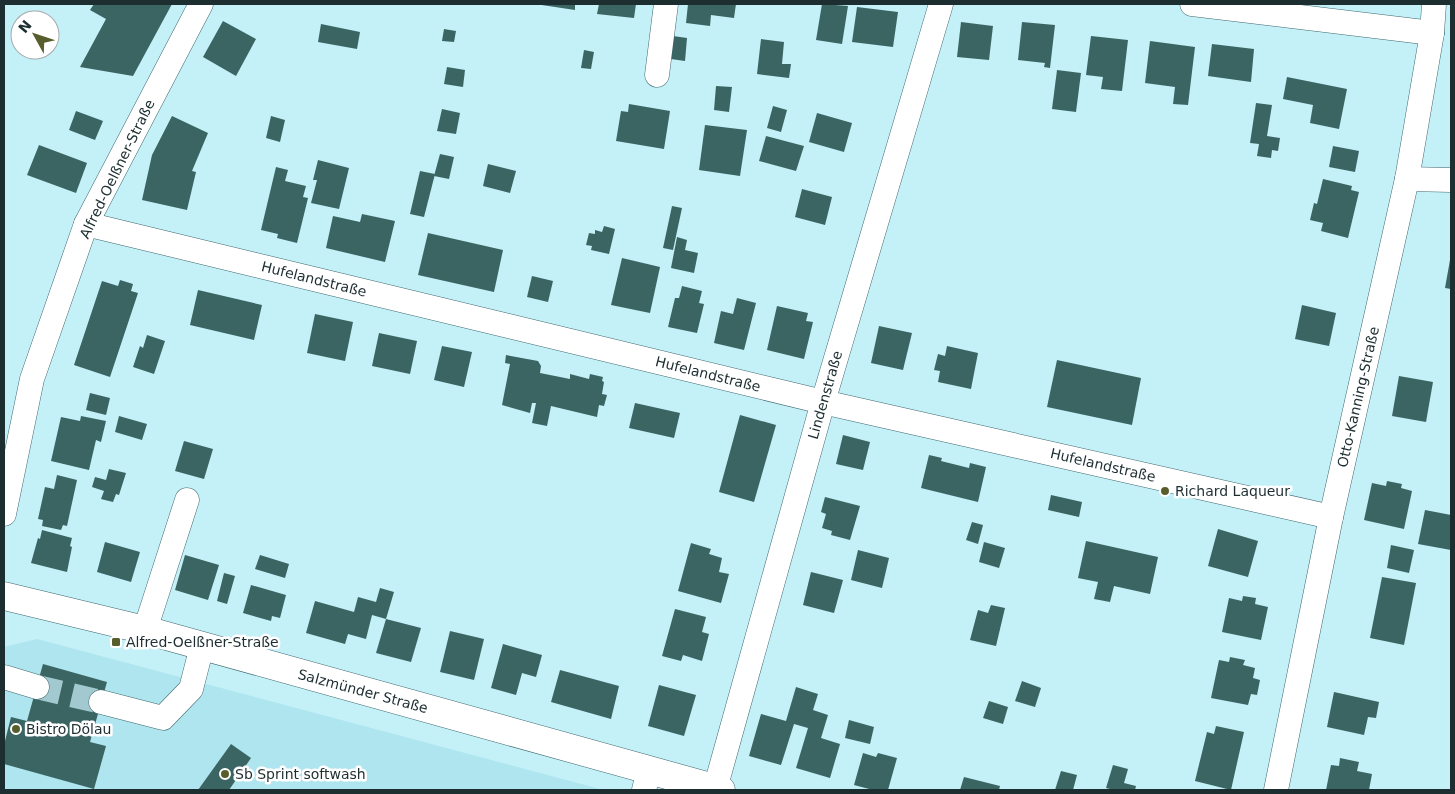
<svg xmlns="http://www.w3.org/2000/svg" width="1455" height="794" font-family="'DejaVu Sans',sans-serif">
<rect width="100%" height="100%" fill="#c4f0f8"/>
<polygon fill="#afe5ef" points="37,639 604,790 4,790 4,647"/>
<g fill="#3b6563">
<polygon points="94,4 172,4 133,76 80,67 106,19 90,10"/>
<polygon points="535,4 575,4 575,10"/>
<polygon points="599,4 636,4 634,18 597,14"/>
<polygon points="688,4 736,4 734,18 711,15 710,26 686,23"/>
<polygon points="822,4 848,6 842,44 816,40"/>
<polygon points="857,7 898,12 893,47 852,42"/>
<polygon points="223,21 256,39 236,76 203,57"/>
<polygon points="961,22 993,26 989,60 957,57"/>
<polygon points="1022,22 1055,25 1050,68 1044,67 1045,63 1018,60"/>
<polygon points="321,24 360,32 357,49 318,42"/>
<polygon points="444,29 456,31 454,42 442,41"/>
<polygon points="673,36 687,38 685,61 671,59"/>
<polygon points="1091,36 1128,40 1122,91 1101,89 1103,77 1086,75"/>
<polygon points="761,39 784,42 782,64 791,64 789,78 757,74"/>
<polygon points="1150,41 1195,47 1188,105 1173,104 1175,87 1145,83"/>
<polygon points="1212,44 1254,49 1251,82 1208,76"/>
<polygon points="584,50 594,52 591,69 581,68"/>
<polygon points="447,67 465,70 463,87 444,84"/>
<polygon points="1057,70 1081,73 1076,112 1052,109"/>
<polygon points="1287,77 1347,89 1339,129 1310,123 1313,105 1283,99"/>
<polygon points="716,86 732,87 729,112 714,110"/>
<polygon points="1256,103 1272,105 1267,136 1280,138 1278,151 1272,150 1271,158 1257,156 1259,144 1250,143"/>
<polygon points="629,104 670,111 664,149 616,141 621,111 628,112"/>
<polygon points="773,106 787,110 781,132 767,128"/>
<polygon points="442,109 460,113 456,134 437,131"/>
<polygon points="76,111 103,121 95,140 69,130"/>
<polygon points="817,113 852,123 844,152 809,142"/>
<polygon points="172,116 208,133 192,171 196,172 187,210 142,200 152,155"/>
<polygon points="271,116 285,120 280,142 266,138"/>
<polygon points="705,125 747,130 740,176 699,170"/>
<polygon points="766,136 804,146 796,171 759,161"/>
<polygon points="39,145 87,163 76,193 27,175"/>
<polygon points="1333,146 1359,151 1355,172 1329,167"/>
<polygon points="440,154 454,157 449,179 434,176"/>
<polygon points="318,160 349,168 339,209 311,203 317,180 313,180"/>
<polygon points="488,164 516,171 510,193 483,186"/>
<polygon points="276,167 288,170 285,181 306,186 303,197 308,198 297,243 277,238 278,234 261,230"/>
<polygon points="420,171 435,174 424,217 410,214"/>
<polygon points="1323,179 1352,186 1351,190 1359,192 1348,238 1321,231 1323,223 1310,220 1314,203 1317,204"/>
<polygon points="802,189 832,197 825,225 795,217"/>
<polygon points="672,206 682,208 673,250 663,248"/>
<polygon points="362,214 395,221 385,262 326,248 333,216 360,222"/>
<polygon points="604,226 615,229 609,254 591,250 592,246 586,245 589,233 595,234 595,230 602,232"/>
<polygon points="428,233 503,250 494,292 418,275"/>
<polygon points="677,237 687,240 685,250 698,253 694,273 671,268"/>
<polygon points="622,258 660,267 650,313 611,305"/>
<polygon points="1450,260 1451,260 1451,289 1445,288"/>
<polygon points="532,276 553,281 548,302 527,297"/>
<polygon points="120,280 133,284 131,291 138,293 110,377 74,365 102,281 118,286"/>
<polygon points="682,286 702,291 699,303 704,304 697,333 668,327 675,298 679,298"/>
<polygon points="198,290 262,305 254,340 190,325"/>
<polygon points="737,298 756,303 744,350 714,343 721,311 733,314"/>
<polygon points="1302,305 1336,313 1329,346 1295,339"/>
<polygon points="777,306 808,313 806,321 813,322 804,359 767,350"/>
<polygon points="315,314 353,322 345,361 307,353"/>
<polygon points="879,326 912,333 903,370 871,363"/>
<polygon points="379,333 417,341 410,374 372,366"/>
<polygon points="147,335 165,341 154,374 133,367 140,346 143,348"/>
<polygon points="442,346 472,352 464,387 434,380"/>
<polygon points="947,346 978,353 971,389 938,382 940,371 934,370 938,354 945,356"/>
<polygon points="506,355 538,361 541,366 540,373 570,379 570,374 589,379 590,374 603,377 602,381 604,382 602,394 607,395 604,406 599,405 597,417 551,406 547,426 532,423 536,403 532,403 530,413 502,405 510,364 505,363"/>
<polygon points="1057,360 1141,378 1132,425 1047,407"/>
<polygon points="1399,376 1433,382 1426,422 1392,416"/>
<polygon points="90,393 110,398 106,415 86,410"/>
<polygon points="635,403 680,413 674,438 629,428"/>
<polygon points="740,415 776,425 754,502 719,492"/>
<polygon points="81,416 106,421 101,442 96,440 89,470 51,461 61,417 80,421"/>
<polygon points="119,416 147,424 142,440 115,432"/>
<polygon points="843,435 870,442 863,470 836,464"/>
<polygon points="184,441 213,449 204,479 175,471"/>
<polygon points="929,455 942,458 941,461 969,468 970,463 986,467 978,502 921,488"/>
<polygon points="109,469 126,473 119,495 116,494 113,502 101,499 104,491 92,487 95,477 106,480"/>
<polygon points="57,475 77,480 67,526 63,525 61,530 42,526 43,520 38,519 45,487 54,489"/>
<polygon points="1387,481 1402,484 1401,488 1412,491 1404,529 1364,520 1372,483 1386,486"/>
<polygon points="1051,495 1082,502 1079,517 1048,510"/>
<polygon points="825,497 860,506 850,540 831,535 832,531 822,528 826,514 821,512"/>
<polygon points="1425,510 1451,515 1451,550 1418,544"/>
<polygon points="972,522 983,525 978,544 966,540"/>
<polygon points="1218,529 1258,541 1248,577 1208,566"/>
<polygon points="42,530 72,538 70,546 72,547 67,572 31,563 38,538 40,539"/>
<polygon points="1086,541 1158,557 1150,594 1114,586 1110,602 1094,599 1098,582 1078,578"/>
<polygon points="105,542 140,552 131,582 97,572"/>
<polygon points="984,542 1005,548 999,568 979,562"/>
<polygon points="691,543 711,549 709,554 722,558 719,572 729,574 721,603 678,591"/>
<polygon points="1391,545 1414,550 1409,573 1387,568"/>
<polygon points="858,550 889,558 882,588 851,580"/>
<polygon points="185,555 219,565 208,600 175,590"/>
<polygon points="260,555 289,564 285,578 255,569"/>
<polygon points="811,572 843,580 834,613 803,605"/>
<polygon points="224,573 235,576 227,604 217,601"/>
<polygon points="1382,577 1416,583 1404,645 1370,638"/>
<polygon points="251,585 286,595 280,618 272,616 271,621 243,613"/>
<polygon points="380,588 394,592 386,619 372,615 366,639 348,634 345,644 306,633 315,601 354,612 358,597 376,602"/>
<polygon points="1243,596 1256,598 1255,604 1268,607 1261,640 1222,632 1229,598 1242,601"/>
<polygon points="991,605 1005,608 996,646 970,640 978,610 988,613"/>
<polygon points="675,609 706,617 702,632 709,634 702,661 683,655 681,661 662,656"/>
<polygon points="386,619 421,628 411,662 376,653"/>
<polygon points="450,631 484,639 474,680 440,672"/>
<polygon points="503,644 542,655 536,677 522,673 516,695 491,688"/>
<polygon points="1230,657 1245,660 1243,665 1255,668 1253,678 1260,680 1257,695 1251,694 1248,705 1211,698 1219,660 1229,662"/>
<polygon points="43,664 107,682 90,742 106,746 94,789 4,764 4,745 11,717 27,721"/>
<polygon points="560,670 619,686 611,719 551,702"/>
<polygon points="1022,681 1041,688 1035,707 1015,701"/>
<polygon points="659,685 696,695 684,736 648,726"/>
<polygon points="796,687 818,694 813,710 828,715 821,738 840,744 830,778 796,768 808,728 794,724 781,765 749,756 761,714 786,721"/>
<polygon points="1334,692 1379,702 1376,718 1368,717 1364,735 1327,727"/>
<polygon points="989,701 1008,707 1003,724 983,718"/>
<polygon points="849,720 874,727 870,744 845,738"/>
<polygon points="1216,726 1244,732 1231,790 1195,781 1207,732 1214,734"/>
<polygon points="231,744 251,758 229,790 198,790"/>
<polygon points="863,753 876,757 878,753 897,758 888,790 873,790 854,785"/>
<polygon points="1340,758 1359,762 1357,771 1372,774 1369,790 1326,790 1331,765 1339,766"/>
<polygon points="1113,765 1128,769 1124,783 1136,786 1135,790 1114,790 1106,788"/>
<polygon points="1061,771 1077,775 1073,790 1055,790"/>
<polygon points="964,777 1000,786 999,790 960,790"/>
</g>
<g fill="none" stroke-linecap="round" stroke-linejoin="round">
<polyline stroke="#a3c9d0" stroke-width="24" stroke-dasharray="24 12" stroke-linecap="butt" points="37,687 101,702"/>
<g stroke="#3f686f" stroke-width="25">
<g id="minor">
<polyline points="1192,4 1432,33"/>
<polyline points="657,75 666,4"/>
<polyline points="1407,179 1451,180"/>
<polyline points="86,224 823,402 1331,517"/>
<polyline points="4,514 32,379 86,224 201,4"/>
<polyline points="145,630 187,500"/>
<polyline points="4,677 37,687"/>
<polyline points="101,702 163,718 191,689 202,646"/>
<polyline points="715,789 823,402 941,4"/>
<polyline points="644,790 649,770"/>
<polyline points="1276,790 1331,517 1407,179 1432,33 1434,4"/>
</g>
</g>
<g stroke="#3f686f" stroke-width="29">
<polyline id="major" points="4,596 145,630 721,790"/>
</g>
<use href="#minor" stroke="#fff" stroke-width="24"/>
<use href="#major" stroke="#fff" stroke-width="28"/>
</g>
<g fill="#575e2c" stroke="#fff" stroke-width="2">
<circle cx="1165" cy="491" r="5"/>
<rect x="111" y="637" width="10" height="10" rx="2.5"/>
<circle cx="16" cy="729" r="5"/>
<circle cx="225" cy="774" r="5"/>
</g>
<g text-anchor="middle" dominant-baseline="central" stroke-width="5" stroke-linejoin="round" paint-order="stroke">
<g font-size="14" fill="#1d2e31" stroke="#fff">
<text transform="translate(117 169) rotate(-64)">Alfred-Oelßner-Straße</text>
<text transform="translate(314 279) rotate(14)">Hufelandstraße</text>
<text transform="translate(708 374) rotate(14)">Hufelandstraße</text>
<text transform="translate(825 395) rotate(-74)">Lindenstraße</text>
<text transform="translate(1358 397) rotate(-77)">Otto-Kanning-Straße</text>
<text transform="translate(1103 465) rotate(13)">Hufelandstraße</text>
<text transform="translate(363 691) rotate(15)">Salzmünder Straße</text>
</g>
<g font-size="14" fill="#1d2e31" stroke="#fff" text-anchor="start">
<text x="1175" y="491">Richard Laqueur</text>
<text x="126" y="642">Alfred-Oelßner-Straße</text>
<text x="26" y="729">Bistro Dölau</text>
<text x="235" y="774">Sb Sprint softwash</text>
</g>
</g>
<rect width="1455" height="794" fill="none" stroke="#1d2e31" stroke-width="10"/>
<g transform="translate(35 35) rotate(310)"><circle r="24" fill="#ffffff" stroke="#a5abad"/>
<path d="M0-4L9 19L0 12L-9 19Z" fill="#575e2c"/>
<text y="-8" font-size="14" font-weight="bold" text-anchor="middle" fill="#1d2e31">N</text>
</g>
</svg>
